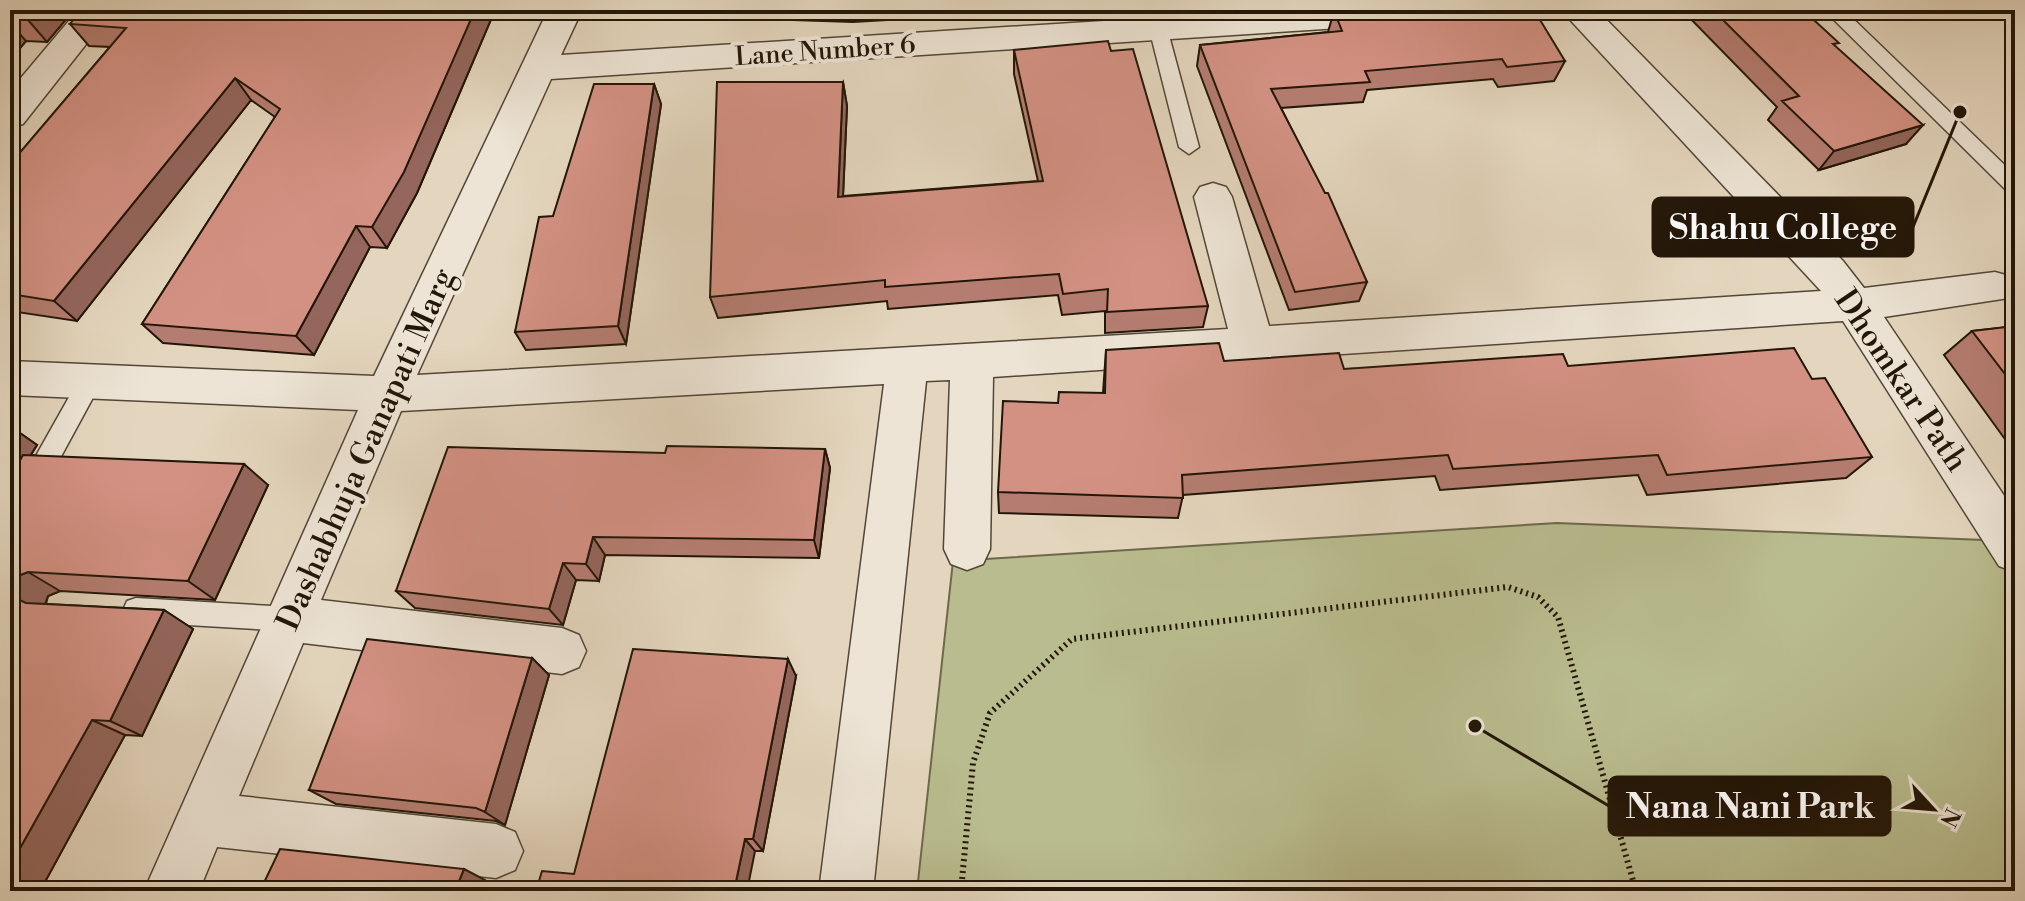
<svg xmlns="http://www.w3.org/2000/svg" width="2025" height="901" font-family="'Libre Bodoni',serif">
<rect width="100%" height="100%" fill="#e4d6be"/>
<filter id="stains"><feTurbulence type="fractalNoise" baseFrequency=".0025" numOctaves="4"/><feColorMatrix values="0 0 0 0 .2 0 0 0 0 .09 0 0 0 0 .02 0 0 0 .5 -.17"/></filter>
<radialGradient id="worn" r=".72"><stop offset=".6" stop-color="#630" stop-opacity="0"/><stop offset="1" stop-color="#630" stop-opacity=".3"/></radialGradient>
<path fill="#b9bc8e" stroke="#6e694b" stroke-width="2" d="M1557 523 2009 541 2015 551V891H917L953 561Z"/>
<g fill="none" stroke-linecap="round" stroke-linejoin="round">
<g stroke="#524636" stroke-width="3">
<path id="service" d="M1824 10H1844L2015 175V194L2008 192Z
M1158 22 1167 28 1199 147 1189 154 1179 147 1149 28Z
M90 372 98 374 102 381 19 534 10 537V502L82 374Z
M136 598 290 607 299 610 303 619 299 628 290 631 136 622 127 619 123 610 127 601Z"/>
</g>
<g stroke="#524636" stroke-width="3">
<path id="minor" d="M78 10H113L23 124 10 127V91Z
M548 10H582L561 55 1279 10H1465L1460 17 1448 21 551 79 417 375 1228 329 1194 197 1200 187 1213 183 1226 187 1232 197 1269 326 1821 291 1561 10H1597L1843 261 1864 288 1995 272 2009 276 2015 287 2009 298 1884 317 2015 512V572L1999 566 1843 321 993 377 990 549 983 564 967 570 951 564 944 549 950 380 926 381 873 891H819L884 384 401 411 321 600 562 628 579 635 586 651 579 667 562 674 303 643 239 796 496 824 515 832 523 851 515 870 496 878 217 847 199 891H144L358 410 10 395V361L374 376Z"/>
</g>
<path stroke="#221608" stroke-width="6" stroke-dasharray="2 4" stroke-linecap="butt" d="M961 891 973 763 990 713 1072 639 1508 587 1538 597 1558 617 1636 891"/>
<use href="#service" fill="#ede4d5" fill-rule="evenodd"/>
<use href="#minor" fill="#ede4d5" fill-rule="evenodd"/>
</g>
<path fill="#b57d71" stroke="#221608" stroke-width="2" d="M10 10H74L47 42 26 41 10 60Z
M495 10 417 193 387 248 370 247 314 355 163 343 142 324 275 117 251 100 77 321 10 311V153L18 155 110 47 89 46 70 24Z
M583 10H1060L853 22 584 13Z
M1682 10H1803L1836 47 1906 144 1819 170 1768 120 1777 107Z
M1334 11 1401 15 1565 61 1554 81 1498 87 1493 79 1367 90 1363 102 1281 108 1367 282 1359 301 1289 310 1197 66 1200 45 1328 32Z
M1014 50 1111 51 1208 306 1203 327 1105 333V311L1062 315 1058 295 888 309 887 301 718 318 710 297 843 82 847 106 843 196 1038 181 1014 74Z
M654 84 661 104 626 344 526 350 515 332 553 216Z
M2015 326V453L1944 355 1972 331Z
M1106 350 1224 361 1344 369 1568 366 1812 379 1872 457 1846 478 1647 495 1638 475 1440 490 1435 476 1183 495 1178 518 999 513 998 492 1058 403 1103 393Z
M10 426 37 445 31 455 268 485 215 600 60 591 48 596 46 604 164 610 193 629 142 736 125 735 40 891H10Z
M825 449 830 468 819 558 605 555 599 581 576 580 563 625 415 608 396 591 665 453Z
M532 658 549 675 505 825 496 821 336 804 309 790Z
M796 676 763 851H755L574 874Z"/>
<path fill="#94665c" stroke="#221608" stroke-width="2" d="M37 10H74L47 42 28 20Z
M475 10H495L417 193 387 248 372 227Z
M10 23 26 41 10 60Z
M235 78 251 100 77 321 54 301Z
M843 82 847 106 842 219 838 197Z
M654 84 661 104 626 344 618 326Z
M1923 125 1906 144 1819 170 1834 151Z
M356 226 370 247 314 355 296 336Z
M10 426 37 445 19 473 10 496Z
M825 449 830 468 819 558 814 540Z
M244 464 268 485 215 600 188 581Z
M593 537 605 555 599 581 586 564Z
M563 563 576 580 563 625 549 609Z
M28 572 60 591 48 596 44 607 48 616 15 598 11 589 15 577Z
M164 610 193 629 142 736 110 721Z
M532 658 549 675 505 825 485 812Z
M788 659 796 676 763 851 753 839Z
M92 720 125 735 40 891H10V866Z
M745 839 755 851 747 891H734Z
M464 869 485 880 481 891H455Z"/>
<path fill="#d39183" stroke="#221608" stroke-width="2" d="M10 10H37L28 20 10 19Z
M81 10H475L404 172 372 227 356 226 296 336 142 324 280 109 235 78 54 301 10 294V153L18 155 126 28 70 24Z
M1354 10H1399L1401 15 1455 10H1534L1565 61 1507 67 1502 59 1365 71 1370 82 1271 89 1325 193H1328L1367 282 1295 292 1200 45 1342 31 1334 11Z
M1713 10H1803L1839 43 1833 44 1923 125 1834 151 1782 101 1799 96Z
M1108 41 1111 51 1133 49 1208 306 1107 312 1108 289 1063 294 1059 274 885 287V280L710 297 717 82H843L838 197 1043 181 1014 50Z
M594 84H654L618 326 515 332 539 217 553 216Z
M2015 326V387L1972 331Z
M1219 343 1224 361 1339 353 1344 369 1563 354 1568 366 1794 348 1812 379 1825 378 1872 457 1667 475 1658 455 1453 469 1448 455 1182 475 1183 498 998 492 1003 401 1058 403 1059 392 1105 393 1106 350Z
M667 446 825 449 814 540 593 537 586 564 563 563 549 609 396 591 448 447 665 453Z
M23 455 244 464 188 581 28 572 15 577 11 589 15 598 26 603 164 610 110 721 92 720 10 866V478Z
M367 639 532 658 485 812 476 808 309 790Z
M633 649 788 659 753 839H745L734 891H536L542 871 574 874Z
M280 849 464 869 455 891H260Z"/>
<g text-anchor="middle" stroke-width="8" stroke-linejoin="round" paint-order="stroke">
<g font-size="26" fill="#221608" stroke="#ede4d5">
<text transform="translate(825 50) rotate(-4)" y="9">Lane Number 6</text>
</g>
<g font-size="32" fill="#221608" stroke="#ede4d5">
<text transform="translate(1902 380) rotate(56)" y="11">Dhomkar Path</text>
<text transform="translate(365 449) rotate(-66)" y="11">Dashabhuja Ganapati Marg</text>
</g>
</g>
<path fill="none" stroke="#221608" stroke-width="3" d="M1960 112L1913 227M1475 726L1609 806"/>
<g fill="#221608" stroke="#ede4d5" stroke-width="3">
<circle cx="1960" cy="112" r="8"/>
<circle cx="1475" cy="726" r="8"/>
</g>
<g fill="#221608" stroke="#221608" stroke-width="3">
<rect x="1653" y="198" width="260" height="58" rx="8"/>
<rect x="1609" y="777" width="281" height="58" rx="8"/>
</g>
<g font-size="34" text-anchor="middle" font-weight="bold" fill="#fff">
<text x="1783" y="239">Shahu College</text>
<text x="1750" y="818">Nana Nani Park</text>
</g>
<rect width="2025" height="901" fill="none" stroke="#e4d6be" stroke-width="40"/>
<rect x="12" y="12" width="2001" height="877" fill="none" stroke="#221608" stroke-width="4"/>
<rect x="20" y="20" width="1985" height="861" fill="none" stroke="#221608" stroke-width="2"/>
<g transform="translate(1933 809) rotate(116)" stroke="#ede4d5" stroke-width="6" paint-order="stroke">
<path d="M0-6L14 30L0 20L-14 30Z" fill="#221608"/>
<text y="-12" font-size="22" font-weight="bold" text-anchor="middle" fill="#221608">N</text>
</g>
<rect width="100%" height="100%" filter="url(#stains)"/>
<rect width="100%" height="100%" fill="url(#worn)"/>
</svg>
